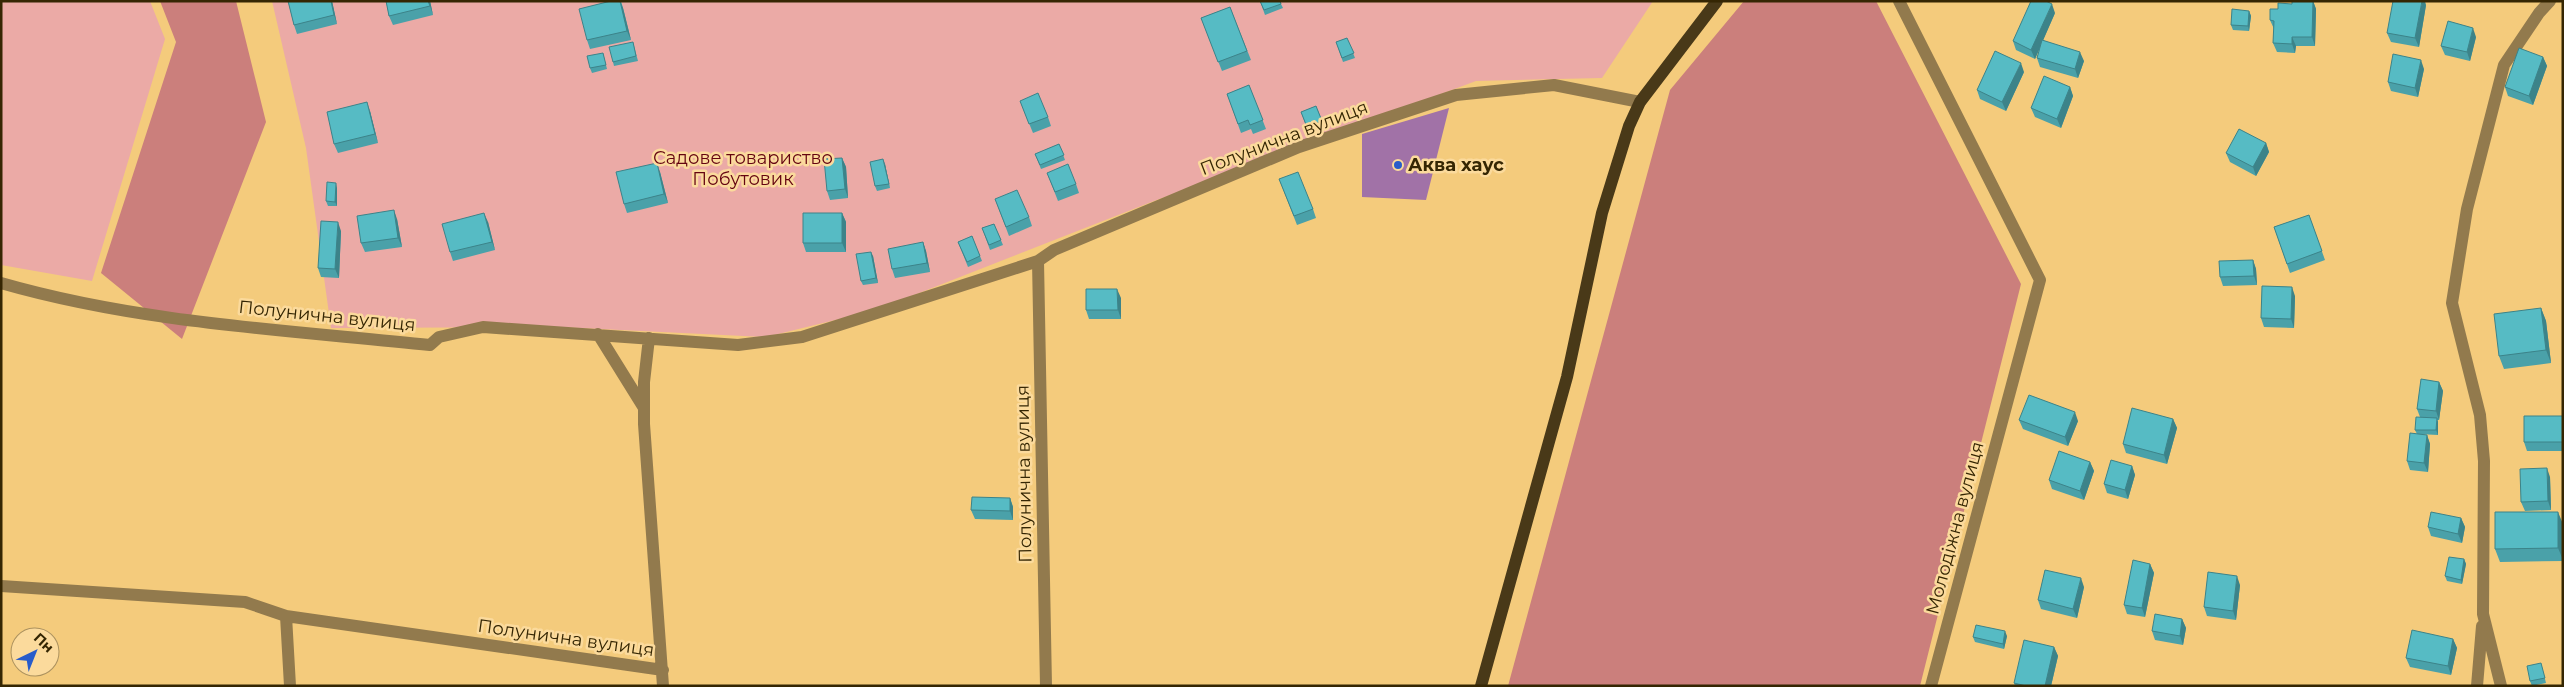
<svg xmlns="http://www.w3.org/2000/svg" width="2564" height="687" font-family="Montserrat,sans-serif">
<rect width="100%" height="100%" fill="#f4cb7c"/>
<path fill="#ebaaa6" d="M1 1H150L165 39 92 281 1 265Z
M272 1H1653L1602 78 1476 81 1154 201 876 310 766 337 559 327 331 328 306 148Z"/>
<path fill="#cb7f7c" d="M160 1H236L266 122 182 339 101 273 176 42Z
M1744 1H1876L2021 284 1920 686H1508L1670 90Z"/>
<path fill="#a172a7" d="M1449 108 1426 200 1362 197V134Z"/>
<g fill="none" stroke-linecap="round" stroke-linejoin="round">
<path stroke="#927a4d" stroke-width="12" d="M1899 1 2040 280 1931 686
M1038 261 1046 686
M1 283C140 323 287 330 430 345L439 337 483 327 738 345 802 337 1038 261 1054 250 1299 147 1456 95 1554 85 1640 102
M598 334 644 408
M649 338 644 382V424L663 686
M1 586 245 602 286 616 663 670
M286 616 290 686
M2477 686 2482 626
M2501 686 2483 614 2484 461 2480 415 2452 303 2467 209 2504 65 2539 13 2550 1"/>
<path stroke="#493918" stroke-width="12" d="M1481 686 1567 377 1602 213 1629 126 1640 102 1717 1"/>
</g>
<path fill="#4aa1a9" d="M288 1H332L337 24 297 34 294 25Z
M386 1H430L433 15 393 25 389 16Z
M621 1 623 8 631 40 590 49 587 40Z
M1260 1 1281 4 1283 8 1265 15Z
M2313 1 2316 9 2315 46H2296L2295 53 2277 52 2273 43 2274 29 2270 20 2292 4Z
M2426 5 2419 47 2391 42 2387 33Z
M1230 7 1251 60 1222 71 1201 18Z
M2249 11 2251 16 2249 31 2233 30 2231 25Z
M2055 13 2043 40 2084 61 2078 78 2040 67 2037 58 2041 45 2035 59 2016 50 2013 41Z
M2476 37 2470 61 2445 55 2441 46Z
M1347 38 1355 58 1343 62 1336 42Z
M633 42 638 61 614 66 613 62Z
M603 53 607 69 592 73 590 68Z
M2543 57 2547 66 2533 105 2508 96 2505 87Z
M2424 69 2418 97 2391 91 2388 82Z
M2024 72 2006 111 1980 99 1977 90Z
M1249 85 1266 129 1253 134 1251 129 1241 133 1227 94Z
M2070 87 2073 96 2061 128 2035 117 2031 108Z
M1020 101 1048 117 1051 126 1033 133Z
M1316 106 1324 125 1308 131 1301 112Z
M370 111 378 143 338 153 334 144Z
M2266 143 2269 152 2256 176 2230 162 2226 153Z
M1059 144 1065 160 1041 169 1035 154Z
M842 158 846 167 848 198 830 200 827 191Z
M885 164 890 188 877 191 875 186Z
M660 172 668 203 627 213 624 204Z
M1047 173 1076 184 1079 193 1058 201Z
M1279 179 1313 209 1316 218 1297 225Z
M337 188V206H328L326 201Z
M995 199 1029 217 1032 226 1009 236Z
M842 213 846 222V252H806L803 243Z
M2309 215 2325 260 2290 273 2274 227Z
M397 219 402 247 365 252 361 243Z
M488 222 495 250 453 261 450 252Z
M994 224 1003 245 990 250 982 228Z
M341 231 339 278 321 277 318 268Z
M972 236 982 261 968 267 958 242Z
M923 242 926 251 930 272 895 278 892 269Z
M873 256 878 283 863 285 861 281Z
M2253 260 2256 269 2257 285 2223 286 2220 277Z
M2295 296 2294 328 2264 327 2261 318Z
M1121 298V319H1089L1086 310Z
M2541 308 2546 321 2551 363 2504 369 2499 356Z
M2439 382 2443 391 2439 420H2437L2438 422V435L2418 434 2427 435 2430 444 2428 472 2410 470 2407 461 2417 434 2415 430 2420 417 2417 409Z
M2563 416V451H2527L2524 442Z
M2173 419 2177 428 2167 464 2126 453 2123 444Z
M2019 420 2078 421 2068 446 2023 429Z
M2090 462 2094 471 2084 500 2052 489 2049 480Z
M2132 466 2135 475 2128 499 2107 493 2104 484Z
M2550 477 2551 510 2525 511 2521 502Z
M1010 498 1013 507V520L975 519 971 510Z
M2461 518 2465 527 2462 543 2431 536 2428 527Z
M2563 524V561L2500 562 2495 549Z
M2464 559 2466 564 2462 584 2447 581 2445 576Z
M2150 564 2154 573 2145 617 2127 614 2124 605Z
M2240 585 2236 620 2207 616 2204 607Z
M2084 587 2077 618 2041 609 2038 600Z
M2182 619 2186 628 2183 645 2155 640 2152 631Z
M2007 636 2004 649 1975 642 1973 637Z
M2453 639 2457 648 2451 675 2410 667 2406 658Z
M2054 647 2058 656 2051 686H2015L2014 683Z
M2541 663 2546 683 2532 686 2530 681Z"/>
<path fill="#3c8389" d="M331 1H332L337 24 334 15Z
M428 1H430L433 15 430 6Z
M620 1 623 8 631 40 627 31Z
M2313 1 2316 9 2315 46 2312 37Z
M2422 1H2425L2426 5 2419 47 2415 38Z
M2052 4 2055 13 2035 59 2031 50Z
M2249 11 2251 16 2249 31 2248 26Z
M2473 28 2476 37 2470 61 2467 52Z
M2292 37 2296 46 2295 53 2292 44Z
M2080 52 2084 61 2078 78 2075 69Z
M2543 57 2547 66 2533 105 2529 96Z
M2421 60 2424 69 2418 97 2415 88Z
M2021 63 2024 72 2006 111 2002 102Z
M2070 87 2073 96 2061 128 2057 119Z
M367 102 370 111 378 143 375 134Z
M2266 143 2269 152 2256 176 2253 167Z
M842 158 846 167 848 198 845 189Z
M883 159 885 164 890 188 889 184Z
M657 163 660 172 668 203 664 194Z
M336 183 337 188V206L335 202Z
M394 210 397 219 402 247 398 238Z
M484 213 488 222 495 250 492 242Z
M842 213 846 222V252L842 243Z
M338 222 341 231 339 278 335 269Z
M923 242 926 251 930 272 927 263Z
M871 252 873 256 878 283 876 278Z
M2253 260 2256 269 2257 285 2254 276Z
M2292 287 2295 296 2294 328 2291 319Z
M1117 289 1121 298V319L1118 310Z
M2541 308 2546 321 2551 363 2546 350Z
M2439 382 2443 391 2439 420 2436 411Z
M2075 412 2078 421 2068 446 2065 437Z
M2437 418 2438 422V435L2436 430Z
M2173 419 2177 428 2167 464 2164 455Z
M2427 435 2430 444 2428 472 2424 463Z
M2090 462 2094 471 2084 500 2080 491Z
M2132 466 2135 475 2128 499 2125 490Z
M2547 468 2550 477 2551 510 2548 501Z
M1010 498 1013 507V520L1010 511Z
M2558 512 2563 524V560L2558 548Z
M2461 518 2465 527 2462 543 2458 534Z
M2464 559 2466 564 2462 584 2461 580Z
M2150 564 2154 573 2145 617 2142 608Z
M2237 576 2240 585 2236 620 2233 611Z
M2081 578 2084 587 2077 618 2073 609Z
M2182 619 2186 628 2183 645 2180 636Z
M2005 631 2007 636 2004 649 2003 644Z
M2453 639 2457 648 2451 675 2448 666Z
M2054 647 2058 656 2051 686H2045Z"/>
<path fill="#56bbc4" stroke="#3c8389" d="M288 1H331L334 15 294 25Z
M386 1H428L430 6 389 16Z
M611 1H620L627 31 587 40 579 9Z
M1260 1H1280L1281 4 1264 10Z
M2031 1H2046L2052 4 2031 50 2013 41Z
M2292 1H2313L2312 37H2292V44L2273 43 2274 21 2270 20V9H2278V3L2292 4Z
M2393 1H2422L2415 38 2387 33Z
M1230 7 1247 51 1218 62 1201 18Z
M2232 9 2249 11 2248 26 2231 25Z
M2448 21 2473 28 2467 52 2441 46Z
M1347 38 1354 53 1342 58 1336 42Z
M2042 40 2080 52 2075 69 2037 58Z
M633 42 636 56 613 62 609 47Z
M2519 48 2543 57 2529 96 2505 87Z
M1995 51 2021 63 2002 102 1977 90Z
M603 53 606 65 590 68 587 56Z
M2393 54 2421 60 2415 88 2388 82Z
M2044 76 2070 87 2057 119 2031 108Z
M1249 85 1263 120 1250 125 1248 120 1238 124 1227 94Z
M1038 93 1048 117 1029 124 1020 101Z
M367 102 375 134 334 144 327 112Z
M1316 106 1322 121 1307 127 1301 112Z
M2239 129 2266 143 2253 167 2226 153Z
M1059 144 1064 155 1040 165 1035 154Z
M842 158 845 189 827 191 824 159Z
M883 159 889 184 875 186 870 162Z
M657 163 664 194 624 204 616 172Z
M1068 164 1076 184 1055 192 1047 173Z
M1298 172 1313 209 1294 216 1279 179Z
M327 182 336 183 335 202 326 201Z
M1017 190 1029 217 1006 227 995 199Z
M394 210 398 238 361 243 357 216Z
M484 213 492 242 450 252 442 224Z
M803 213H842V243H803Z
M2309 215 2322 251 2287 264 2274 227Z
M321 221 338 222 335 269 318 268Z
M994 224 1001 240 989 245 982 228Z
M972 236 980 256 967 262 958 242Z
M923 242 927 263 892 269 888 249Z
M871 252 876 278 861 281 856 254Z
M2253 260 2254 276 2220 277 2219 261Z
M2262 286 2292 287 2291 319 2261 318Z
M1086 289H1117L1118 310H1086Z
M2541 308 2546 350 2499 356 2494 314Z
M2421 379 2439 382 2436 411 2417 409Z
M2029 395 2075 412 2065 437 2019 420Z
M2132 408 2173 419 2164 455 2123 444Z
M2524 416H2563V442H2524Z
M2416 417 2437 418 2436 430H2415Z
M2410 433 2427 435 2424 463 2407 461Z
M2059 451 2090 462 2080 491 2049 480Z
M2111 460 2132 466 2125 490 2104 484Z
M2547 468 2548 501 2521 502 2520 469Z
M972 497 1010 498V511L971 510Z
M2431 512 2461 518 2458 534 2428 527Z
M2495 512H2558V548L2495 549Z
M2449 557 2464 559 2461 580 2445 576Z
M2133 560 2150 564 2142 608 2124 605Z
M2045 570 2081 578 2073 609 2038 600Z
M2208 572 2237 576 2233 611 2204 607Z
M2155 614 2182 619 2180 636 2152 631Z
M1976 625 2005 631 2003 644 1973 637Z
M2412 630 2453 639 2448 666 2406 658Z
M2024 640 2054 647 2045 686H2026L2014 683Z
M2541 663 2545 678 2530 681 2527 666Z"/>
<circle fill="#295cca" stroke="#fbda9c" stroke-width="2" cx="1398" cy="165" r="5"/>
<g text-anchor="middle" stroke-width="5" stroke-linejoin="round" paint-order="stroke">
<g font-size="18" fill="#352603" stroke="#fbda9c">
<text transform="translate(1284 138) rotate(-21)" y="6">Полунична вулиця</text>
<text transform="translate(327 316) rotate(6)" y="6">Полунична вулиця</text>
<text transform="translate(1024 474) rotate(-91)" y="6">Полунична вулиця</text>
<text transform="translate(1955 528) rotate(-75)" y="6">Молодіжна вулиця</text>
<text transform="translate(566 638) rotate(8)" y="6">Полунична вулиця</text>
</g>
<g font-size="18" fill="#640411" stroke="#fbda9c">
<text x="743" y="164">Садове товариство<tspan x="743" dy="21">Побутовик</tspan></text>
</g>
<g font-size="18" font-weight="bold" fill="#352603" stroke="#fbda9c" text-anchor="start">
<text x="1408" y="171">Аква хаус</text>
</g>
</g>
<rect width="2564" height="687" fill="none" stroke="#352603" stroke-width="5"/>
<g transform="translate(35 652) rotate(43)"><circle r="24" fill="#fbda9c" stroke="#ac925f"/>
<path d="M0-4L9 19L0 12L-9 19Z" fill="#295cca"/>
<text y="-8" font-size="14" font-weight="bold" text-anchor="middle" fill="#352603">Пн</text>
</g>
</svg>
